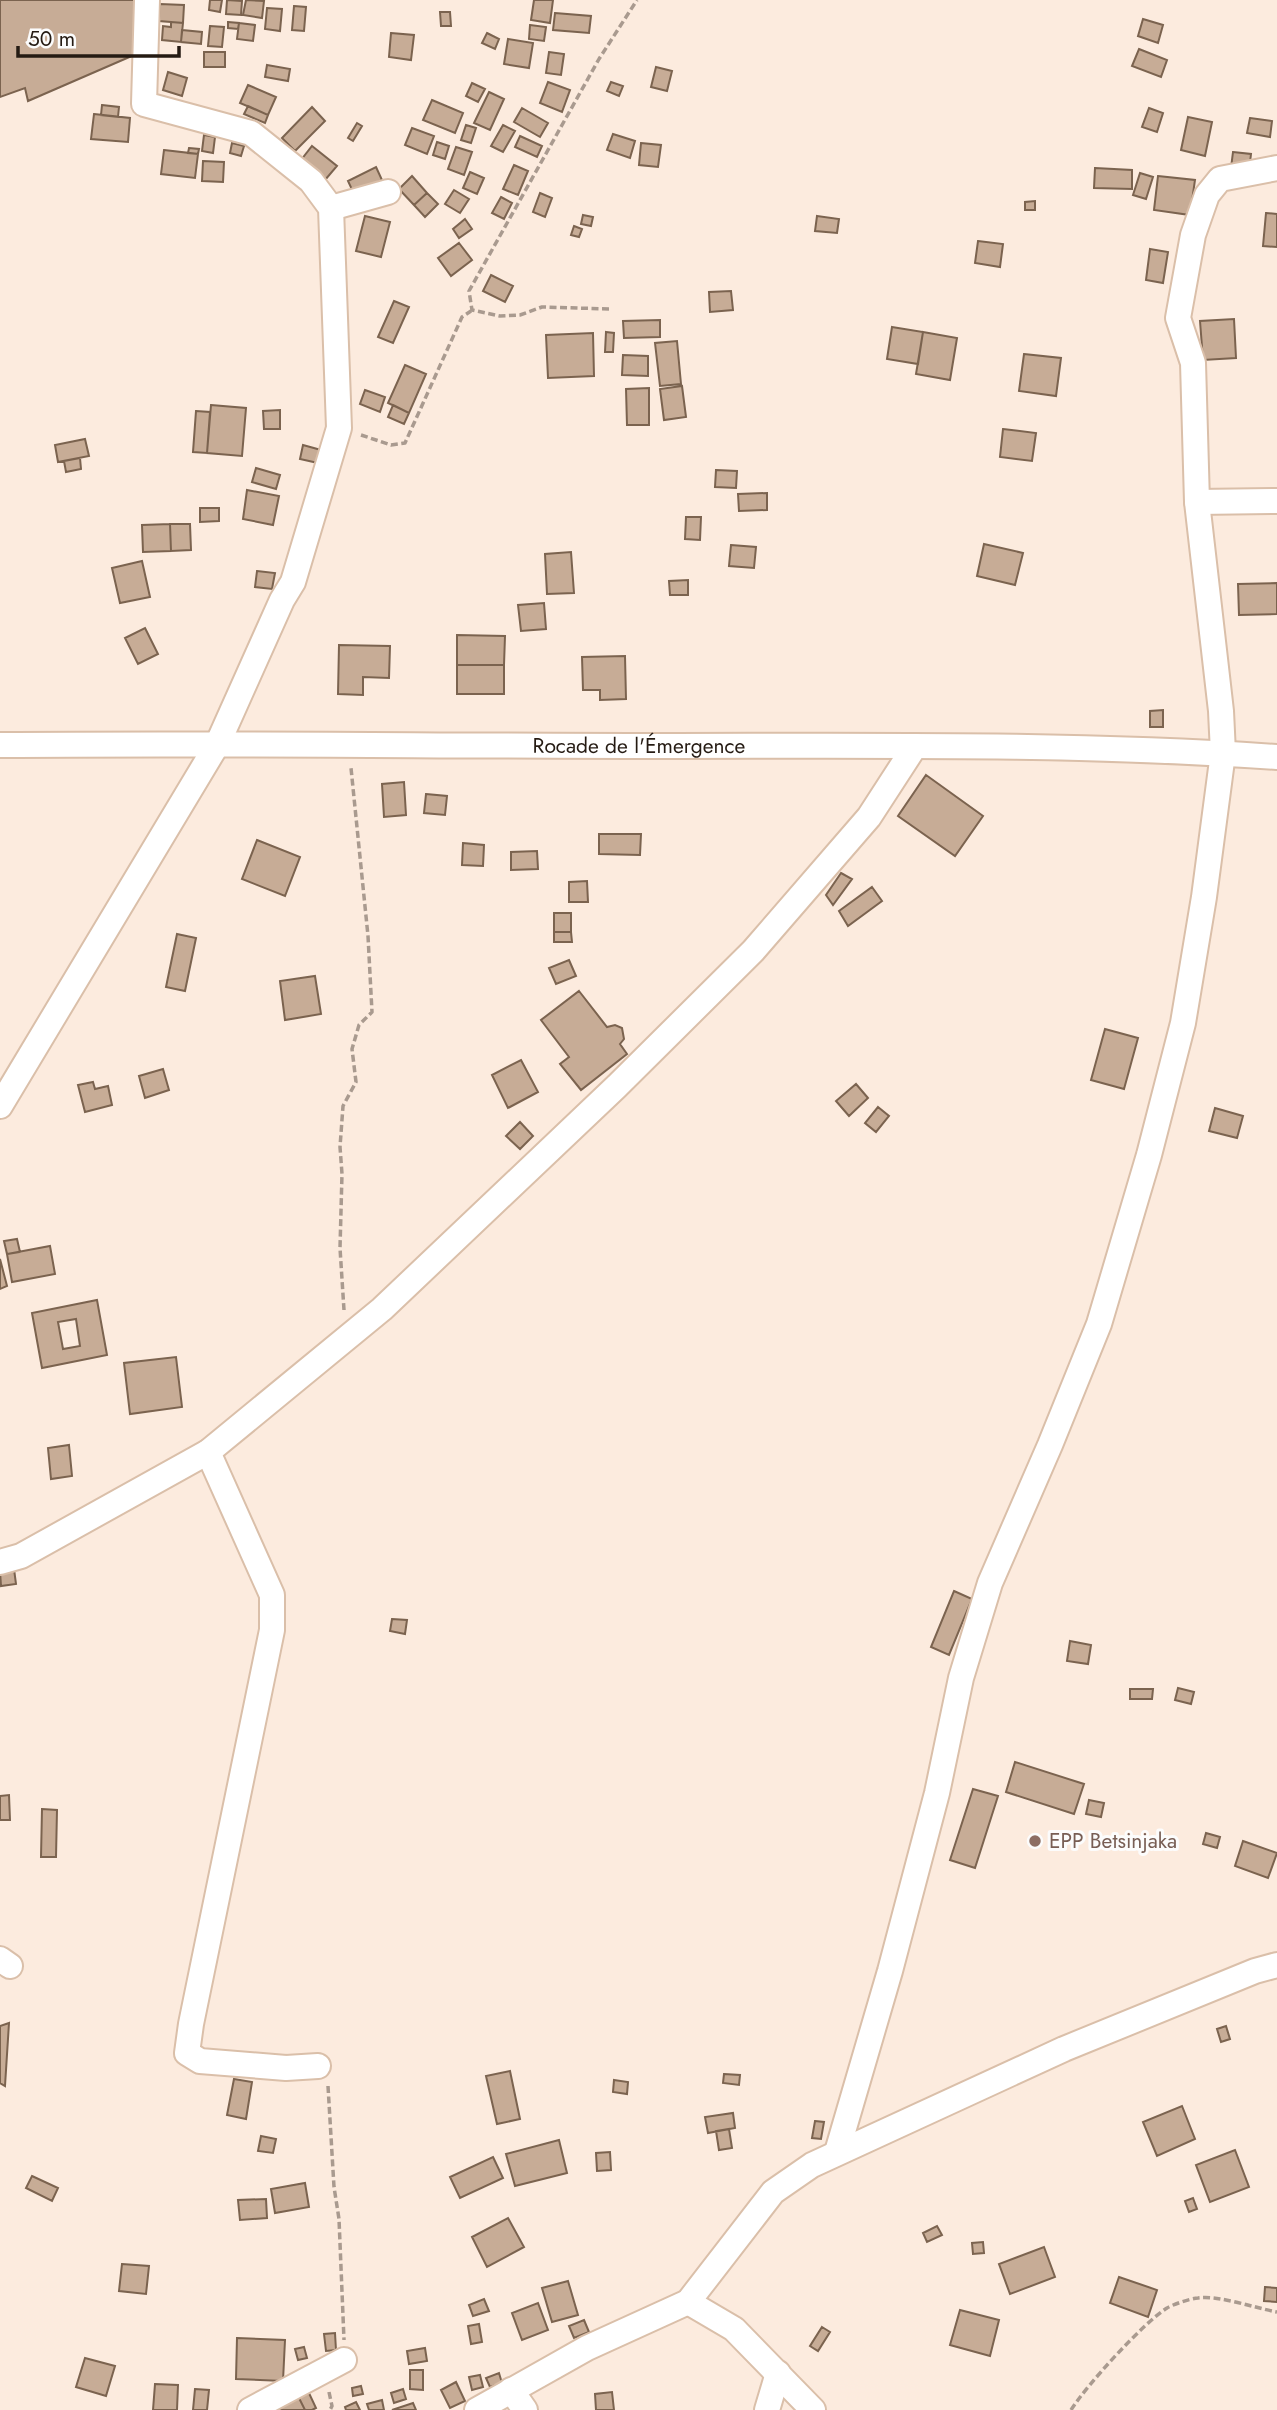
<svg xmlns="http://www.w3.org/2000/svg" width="1277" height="2410" font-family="Jost,sans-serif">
<rect width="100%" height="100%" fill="#fcebde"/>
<path fill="#c7ac96" stroke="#7b634f" stroke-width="2" fill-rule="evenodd" d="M0 0H137L134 55 28 101 25 88 0 97Z
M210 0H222L220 12 209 10Z
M227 0 242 1 241 15 226 14Z
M246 0 264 1 262 18 243 15Z
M534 0H553L550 23 531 20Z
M160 4 184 5 183 23 159 21Z
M294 6 306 7 304 31 292 30Z
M267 8 282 9 280 31 265 29Z
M440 12H450L451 26H441Z
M555 13 591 16 589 33 553 30Z
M1143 19 1163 25 1158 43 1138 36Z
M171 22 183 23 181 42 162 40 163 26 171 27Z
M228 22 239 23 238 29 228 28Z
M239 23 255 25 253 41 237 39Z
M530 25 546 27 544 41 529 39Z
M210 26 224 27 222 47 208 46Z
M182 30 202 32 201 44 181 42Z
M391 33 414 35 411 60 389 57Z
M487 33 499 39 495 49 482 43Z
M508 39 533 43 529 68 504 64Z
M1139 49 1167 60 1161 77 1132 66Z
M204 52H225V67H204Z
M549 52 564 54 561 75 546 73Z
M267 65 290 69 288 81 265 77Z
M656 67 672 71 667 91 651 87Z
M168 72 187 78 182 96 163 90Z
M548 82 570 90 562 112 540 103Z
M611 82 623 86 619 96 607 91Z
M472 83 485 89 478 102 466 96Z
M248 85 276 97 268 115 240 103Z
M489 92 504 99 490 130 474 123Z
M432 100 463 113 455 133 423 120Z
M102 105 119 107 118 117 101 115Z
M248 106 268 115 265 123 244 114Z
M312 107 325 121 295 151 282 138Z
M522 108 548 123 540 137 514 122Z
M1149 108 1163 113 1157 132 1142 127Z
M94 114 130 118 128 142 91 139Z
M1188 117 1212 122 1205 156 1181 150Z
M1250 118 1272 121 1270 137 1247 133Z
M357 123 362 126 353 141 348 138Z
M466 125 476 128 471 143 461 140Z
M503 125 515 131 503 152 491 146Z
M412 128 434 136 427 154 405 145Z
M613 134 635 141 630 158 607 150Z
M204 135 215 137 213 153 202 151Z
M520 136 542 146 537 157 515 147Z
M437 142 449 146 445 159 433 155Z
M232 143 244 146 241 156 230 153Z
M641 143 661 145 658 167 639 165Z
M312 146 337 166 325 180 301 160Z
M456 147 472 152 464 175 448 169Z
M189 148 199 149 198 154 188 153Z
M164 150 198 154 195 178 161 174Z
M1233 152 1251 154 1249 171 1231 168Z
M203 161 224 162 223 182 202 181Z
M514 165 528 171 518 195 503 189Z
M376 167 382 180 354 194 348 181Z
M1095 168 1132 170V189L1094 188Z
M470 172 484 178 477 194 463 188Z
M1140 173 1153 177 1146 199 1133 195Z
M412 176 427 193 414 205 399 189Z
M1158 176 1195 180 1190 215 1154 210Z
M454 190 469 199 460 213 445 204Z
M427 193 438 204 425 217 414 205Z
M540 193 552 198 545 217 533 212Z
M501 197 512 203 504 219 492 213Z
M1035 201V210H1025V202Z
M1266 213 1277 214V247L1263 246Z
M583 215 593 217 591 226 581 224Z
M365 216 390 222 381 257 356 251Z
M817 216 839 219 837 233 815 231Z
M465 219 472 229 459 238 453 229Z
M574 226 582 229 579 237 571 235Z
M978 241 1003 244 1000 267 975 263Z
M459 243 472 260 451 276 438 258Z
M1150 249 1168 252 1163 283 1146 280Z
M491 275 513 286 505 302 483 291Z
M731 291 733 310 710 312 709 292Z
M394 301 409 307 393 343 378 337Z
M1234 319 1236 358 1203 360 1200 321Z
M660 320V337L624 338 623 321Z
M892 327 923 332 918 364 887 359Z
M606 332 614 333 613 352H605Z
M923 332 957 338 950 380 916 374Z
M593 333 594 376 548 378 546 335Z
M677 341 681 384 660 386 655 343Z
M1024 354 1061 358 1056 396 1019 391Z
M623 355 648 356V376L622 375Z
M405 365 426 374 409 413 388 403Z
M682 386 686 417 664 420 660 389Z
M649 388V425H627L626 389Z
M365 390 385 397 380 412 360 404Z
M211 405 246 408 242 456 207 453Z
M393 405 409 413 404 424 388 417Z
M280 410V429H264L263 411Z
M196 411 210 412 207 453 193 452Z
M1003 429 1036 433 1032 461 1000 457Z
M85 439 89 456 58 462 55 445Z
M303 445 321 450 318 463 300 459Z
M80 458 81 469 66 472 64 461Z
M256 468 280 475 276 489 252 482Z
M716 470 737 471 736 488 715 487Z
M247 490 279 496 273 525 243 519Z
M767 493V510L739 511 738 494Z
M200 508H219V521L200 522Z
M686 517H701L700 540 685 539Z
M170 524H190L191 550 171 551Z
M170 524 171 551 143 552 142 525Z
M984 544 1023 553 1015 585 977 576Z
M731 545 756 547 754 568 729 566Z
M571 552 574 593 547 594 545 554Z
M142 561 150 597 120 603 112 568Z
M257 571 275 573 272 589 255 587Z
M688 580V595H670L669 581Z
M1277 583V614L1239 615 1238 584Z
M544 603 546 629 521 631 518 605Z
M145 628 158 654 138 664 125 638Z
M457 635 505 636 504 665H457Z
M339 645 390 646 389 678 363 677V695L338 694Z
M625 656 626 699 600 700V690H583L582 657Z
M457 665H504V694H457Z
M1163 710V727H1150V711Z
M926 775 983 816 955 856 898 816Z
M404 782 406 815 384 817 382 784Z
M426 794 447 796 445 815 424 813Z
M599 834H641L640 855 599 854Z
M257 840 300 857 285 896 242 879Z
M463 843 484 845 483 866 462 865Z
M537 851 538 869 511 870V852Z
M841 873 852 879 833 905 826 895Z
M587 881 588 902H569V882Z
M872 887 882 901 848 926 839 911Z
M554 913H571V932H554Z
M554 932H571L572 942H554Z
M177 934 196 938 185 991 166 987Z
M569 960 576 976 556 984 549 968Z
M315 976 321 1014 285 1020 280 981Z
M579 991 607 1027 615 1025 622 1028 624 1039 620 1044 627 1054 581 1090 560 1064 569 1057 541 1020Z
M1105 1029 1138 1038 1124 1089 1091 1080Z
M521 1060 538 1092 508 1108 492 1075Z
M163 1069 169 1090 145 1098 139 1076Z
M93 1082 95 1089 108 1086 112 1105 85 1112 78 1085Z
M856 1084 868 1098 849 1116 836 1101Z
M878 1107 889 1116 876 1132 865 1123Z
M1215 1108 1243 1116 1237 1138 1209 1131Z
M520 1122 533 1136 520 1149 506 1136Z
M17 1239 20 1252 7 1254 4 1241Z
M50 1246 55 1274 12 1282 7 1254Z
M0 1259 7 1286 0 1289Z
M97 1300 107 1355 42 1368 32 1313ZM76 1319 80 1346 63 1349 58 1322Z
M176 1357 182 1407 130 1414 124 1363Z
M69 1445 72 1476 51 1479 48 1448Z
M14 1569 16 1584 1 1586 0 1571Z
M954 1591 972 1599 949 1655 931 1647Z
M392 1619 407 1620 405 1634 390 1631Z
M1070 1641 1091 1645 1088 1664 1067 1661Z
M1178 1688 1194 1692 1191 1704 1175 1700Z
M1130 1689H1153L1152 1699H1130Z
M1015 1762 1084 1784 1074 1814 1006 1792Z
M973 1789 998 1796 975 1868 950 1860Z
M9 1795 10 1820H0V1796Z
M1089 1800 1104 1803 1101 1817 1086 1814Z
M42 1809 57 1810 56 1857H41Z
M1206 1833 1220 1837 1217 1848 1203 1844Z
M1243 1841 1277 1853 1268 1878 1235 1866Z
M9 2023 5 2086 0 2083V2026Z
M1226 2026 1230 2039 1221 2042 1217 2029Z
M510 2071 520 2119 497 2124 486 2076Z
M724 2074 740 2075 739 2085 723 2083Z
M234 2079 252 2082 246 2119 227 2115Z
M614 2080 628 2082 627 2094 613 2092Z
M1182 2106 1195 2139 1157 2156 1143 2122Z
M733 2113 735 2128 708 2133 705 2117Z
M815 2121 824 2122 821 2139 812 2138Z
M729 2129 732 2148 719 2150 716 2131Z
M261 2136 276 2139 273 2153 258 2151Z
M559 2140 567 2173 515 2186 506 2154Z
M1235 2150 1249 2187 1210 2202 1196 2165Z
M610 2152 611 2170 597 2171 596 2153Z
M493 2157 503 2178 460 2198 450 2177Z
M32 2176 58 2188 52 2201 26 2188Z
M305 2183 309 2207 275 2213 271 2189Z
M1193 2198 1197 2209 1189 2212 1185 2201Z
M266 2199 267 2218 240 2220 238 2200Z
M508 2218 524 2247 487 2267 472 2237Z
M937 2226 942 2235 927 2242 923 2233Z
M983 2242 984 2253 973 2254 972 2243Z
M1044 2247 1055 2277 1010 2294 999 2264Z
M122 2264 149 2266 146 2294 119 2291Z
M1119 2277 1157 2290 1148 2317 1110 2303Z
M568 2281 578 2315 552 2322 542 2288Z
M1265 2287 1277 2288V2302L1264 2301Z
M484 2299 489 2311 473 2316 469 2305Z
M538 2303 548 2330 522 2340 512 2313Z
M960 2310 999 2320 990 2356 950 2345Z
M584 2320 589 2332 574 2338 569 2326Z
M479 2324 482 2342 471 2344 468 2326Z
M822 2327 830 2332 818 2351 810 2346Z
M335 2333 336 2350 326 2351 324 2334Z
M237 2338 285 2340 283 2381 236 2379Z
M304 2347 307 2358 298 2360 295 2349Z
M425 2348 427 2361 409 2364 407 2351Z
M85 2358 115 2366 106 2396 76 2387Z
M410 2370H423V2390L410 2389Z
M499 2373 502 2383 490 2387 486 2378Z
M480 2375 483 2387 472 2390 469 2377Z
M456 2382 465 2401 450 2408 441 2390Z
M155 2384 178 2385 177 2410H153Z
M361 2386 363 2394 353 2396 352 2388Z
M195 2389 209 2390 207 2410H193Z
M403 2389 406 2399 394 2403 391 2393Z
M308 2391 316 2408 312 2410H305L298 2396Z
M612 2392 614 2410H596L595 2394Z
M298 2396 305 2410H274Z
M382 2400 384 2410H369L367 2404Z
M356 2402 360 2410H346L345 2407Z
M413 2403 416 2410H392Z"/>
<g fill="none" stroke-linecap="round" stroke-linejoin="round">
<g stroke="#dabfa9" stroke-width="28">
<g id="minor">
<path d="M331 208 388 192"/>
<path d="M1197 502 1277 501"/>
<path id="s1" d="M0 745C220 743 441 746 661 746 866 746 1072 743 1277 757"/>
<path d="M0 1106 218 743 282 600 293 582 339 428 331 208 311 181 251 133 144 104 147 0"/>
<path d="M208 1452 272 1595V1630L191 2024 187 2053 200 2061 286 2068 318 2066"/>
<path d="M0 1562 21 1556 208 1452 382 1309 617 1086 753 951 869 817 915 746"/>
<path d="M0 1959 10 1966"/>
<path d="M837 2152 890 1971 937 1793 961 1678 990 1583 1050 1445 1099 1324 1149 1155 1183 1023 1204 897 1223 753 1221 711 1197 502 1193 363 1178 318 1193 235 1207 195 1220 179 1277 168"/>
<path d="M688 2302 734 2329 813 2410"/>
<path d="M511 2390 525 2410"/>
<path d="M250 2410 344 2360"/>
<path d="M477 2410 587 2348 688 2302 773 2192 812 2165 1064 2049 1255 1971 1277 1965"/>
<path d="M767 2410 778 2373"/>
</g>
</g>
<path stroke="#a99a8f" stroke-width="3.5" stroke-dasharray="7 3.5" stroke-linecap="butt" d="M609 309 542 307 520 315 500 316 472 310 469 291 599 59 637 0
M361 435 391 445 405 443 462 317 471 311
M344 1310 340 1248 342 1174 340 1147 343 1106 356 1082 352 1049 359 1025 372 1012 368 936 351 768
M328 2086 334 2187 339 2219 344 2340
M329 2392 332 2406 330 2410
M1071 2410C1086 2386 1143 2323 1167 2308 1174 2304 1189 2299 1198 2298 1219 2295 1255 2308 1277 2312"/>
<use href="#minor" stroke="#fff" stroke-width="24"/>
</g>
<circle fill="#8d6e63" stroke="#fcfcfc" stroke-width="2.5" cx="1035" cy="1841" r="7"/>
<g text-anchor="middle" stroke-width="6" stroke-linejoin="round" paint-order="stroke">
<g font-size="21" fill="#251b13" stroke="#fcfcfc">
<text dy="7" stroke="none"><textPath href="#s1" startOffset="639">Rocade de l'Émergence</textPath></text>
</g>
<g font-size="21" fill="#785e54" stroke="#fcfcfc" text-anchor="start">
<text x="1049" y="1848">EPP Betsinjaka</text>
</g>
</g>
<path d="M18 46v10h161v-10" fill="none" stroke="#251b13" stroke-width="3.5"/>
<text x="28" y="46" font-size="21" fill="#251b13" stroke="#fcfcfc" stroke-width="5" paint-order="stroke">50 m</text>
</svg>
